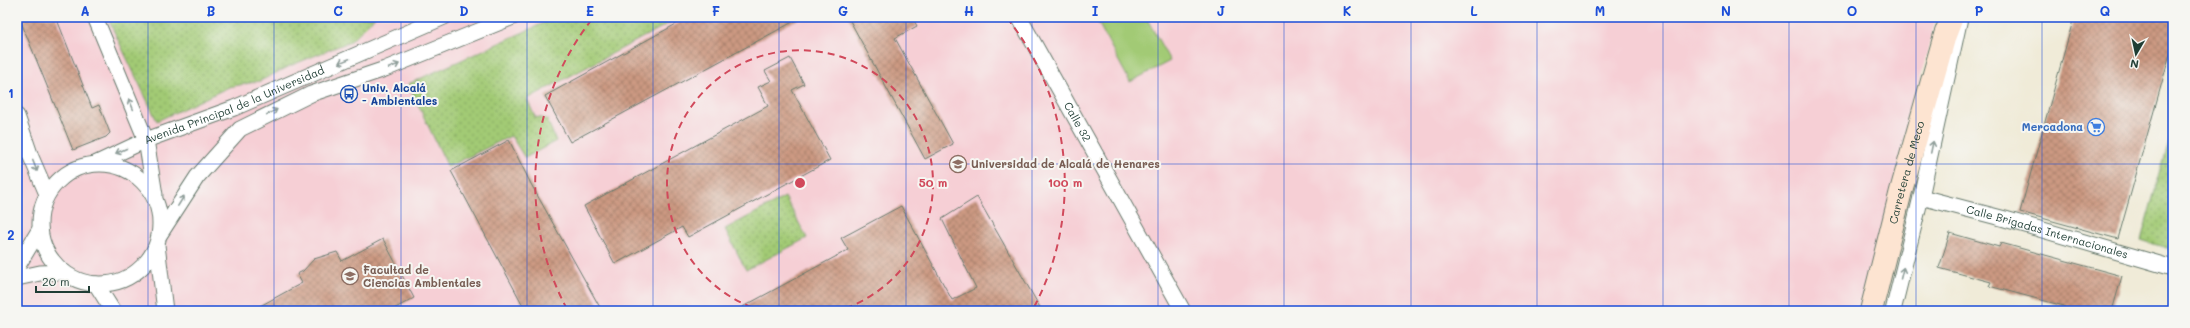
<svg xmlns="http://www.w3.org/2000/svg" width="2190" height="328" font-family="Mali,sans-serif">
<defs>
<pattern id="park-dots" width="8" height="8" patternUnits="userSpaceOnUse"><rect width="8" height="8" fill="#a2ca75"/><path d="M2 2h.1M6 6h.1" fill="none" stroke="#83a561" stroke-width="1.8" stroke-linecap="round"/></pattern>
<pattern id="building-cross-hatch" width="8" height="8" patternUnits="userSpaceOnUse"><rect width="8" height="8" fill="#cc9982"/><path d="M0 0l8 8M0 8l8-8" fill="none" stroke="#a57e6b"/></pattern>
</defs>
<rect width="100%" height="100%" fill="#f6f6f2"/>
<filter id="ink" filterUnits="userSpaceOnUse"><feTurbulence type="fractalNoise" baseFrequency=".025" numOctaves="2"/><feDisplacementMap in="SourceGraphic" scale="8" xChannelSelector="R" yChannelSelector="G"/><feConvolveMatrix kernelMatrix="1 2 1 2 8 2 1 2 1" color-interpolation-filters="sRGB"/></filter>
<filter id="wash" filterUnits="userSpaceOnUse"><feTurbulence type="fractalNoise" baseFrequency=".012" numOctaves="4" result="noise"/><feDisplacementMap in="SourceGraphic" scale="16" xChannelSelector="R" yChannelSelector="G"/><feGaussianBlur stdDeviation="0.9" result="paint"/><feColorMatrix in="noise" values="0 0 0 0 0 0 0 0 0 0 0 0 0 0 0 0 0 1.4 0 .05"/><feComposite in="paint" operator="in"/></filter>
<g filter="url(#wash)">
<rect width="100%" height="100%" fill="#f0ebd8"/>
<path fill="#f6cfd5" d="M17 17H1936L1862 311H17Z"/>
<path fill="#a2ca75" stroke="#608454" d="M1095 17H1146L1170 61 1130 82Z"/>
<path fill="url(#park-dots)" stroke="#608454" d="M107 17H375L351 41 292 65 260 81 229 87 157 121Z
M557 17H681L527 99 535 117 547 119 556 141 525 158 511 136 448 167 408 84Z
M2173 127V250L2141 240Z
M785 197 807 238 746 270 725 229Z"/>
<g id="blocks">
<path fill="url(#building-cross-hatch)" d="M19 17H56L92 108 99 105 110 133 106 137 73 150Z
M689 17H802L570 142 545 96Z
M848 17H912L917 26 895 38 953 144 925 159Z
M2074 17H2160L2173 21V43L2118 239 2020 212Z
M790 58 804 84 792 90 830 160 688 237 682 227 615 264 584 206 768 106 758 87 771 81 765 71Z
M509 140 531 184 602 311H526L451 171Z
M977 197 1042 311H735L848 250 841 238 901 206 952 300 976 288 942 219Z
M1950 233 1999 247 2001 243 2122 276 2112 311H2063L2064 306 1989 286 1991 282 1939 268Z
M383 239 414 298 390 311H251L302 283 297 274 303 271 314 259 337 252 342 261Z"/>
</g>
</g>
<g filter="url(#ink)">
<use href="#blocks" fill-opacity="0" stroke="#687a6d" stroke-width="1"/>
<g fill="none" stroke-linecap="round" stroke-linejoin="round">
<g stroke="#687a6d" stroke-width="17">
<g id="street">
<path d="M95 17 146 140 155 195"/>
<path id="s1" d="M1019 17 1183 311"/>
<path d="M17 116 31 157 47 194"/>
<path id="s2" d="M97 163 146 140 234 108 444 17"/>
<circle cx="100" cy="224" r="60"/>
<path id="s3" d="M1921 197 2005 219 2173 268"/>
<path d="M160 234 197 177 240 129 311 94 385 69 513 17"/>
<path d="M157 245 165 311"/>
<path d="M17 267 40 229"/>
<path d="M17 278 40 273 64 272"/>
<path d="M96 284 113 311"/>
<path d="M1893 311 1921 197 1960 18"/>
</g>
</g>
<g stroke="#687a6d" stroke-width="24">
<g id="secondary">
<path id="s4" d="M1871 311 1901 191 1945 35 1952 17"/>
</g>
</g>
<use href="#street" stroke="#fff" stroke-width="15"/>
<use href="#secondary" stroke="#fde4d1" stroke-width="22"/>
</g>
<defs><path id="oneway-shaft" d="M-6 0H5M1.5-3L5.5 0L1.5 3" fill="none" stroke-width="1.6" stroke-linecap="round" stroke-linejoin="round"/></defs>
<g stroke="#8f9e9a">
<use href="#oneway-shaft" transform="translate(344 61) rotate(158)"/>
<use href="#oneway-shaft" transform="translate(394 66) rotate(-22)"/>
<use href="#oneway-shaft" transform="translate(131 104) rotate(-113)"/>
<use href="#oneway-shaft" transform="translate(272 112) rotate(-27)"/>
<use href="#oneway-shaft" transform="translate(1932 147) rotate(-78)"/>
<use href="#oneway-shaft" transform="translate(121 151) rotate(156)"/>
<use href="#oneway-shaft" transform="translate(35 166) rotate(68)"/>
<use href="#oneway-shaft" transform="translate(181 201) rotate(-58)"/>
<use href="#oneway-shaft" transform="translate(1902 273) rotate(-76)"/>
</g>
</g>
<path fill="none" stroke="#1d4ed8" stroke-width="1" stroke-opacity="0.55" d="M148 17V311M274 17V311M401 17V311M527 17V311M653 17V311M779 17V311M906 17V311M1032 17V311M1158 17V311M1284 17V311M1411 17V311M1537 17V311M1663 17V311M1789 17V311M1916 17V311M2042 17V311M17 164H2173"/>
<g fill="none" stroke="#d1495b" stroke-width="2" stroke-dasharray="7 5">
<path d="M763 311A133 133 0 1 1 837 311"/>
<path d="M567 309A265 265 0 0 1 593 18M1007 18A265 265 0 0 1 1033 309"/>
</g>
<defs>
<g id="bus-ring" transform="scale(0.9)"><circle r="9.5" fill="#f6f6f2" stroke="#1a4fb4" stroke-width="1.5"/><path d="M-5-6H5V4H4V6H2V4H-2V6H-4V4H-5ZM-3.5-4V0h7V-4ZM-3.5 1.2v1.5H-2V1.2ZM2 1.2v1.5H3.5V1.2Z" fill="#1a4fb4"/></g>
<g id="supermarket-ring" transform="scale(0.9)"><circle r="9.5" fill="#f6f6f2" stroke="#3f7fe0" stroke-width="1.5"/><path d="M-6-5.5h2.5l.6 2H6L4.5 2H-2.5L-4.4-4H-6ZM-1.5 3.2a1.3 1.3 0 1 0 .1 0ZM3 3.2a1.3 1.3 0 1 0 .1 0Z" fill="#3f7fe0"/></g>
<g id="university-ring" transform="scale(0.9)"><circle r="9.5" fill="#f6f6f2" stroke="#8d6e63" stroke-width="1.5"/><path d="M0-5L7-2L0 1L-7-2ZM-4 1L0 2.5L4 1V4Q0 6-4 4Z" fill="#8d6e63"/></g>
</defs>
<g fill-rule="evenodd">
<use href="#bus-ring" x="349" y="94"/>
<use href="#supermarket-ring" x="2096" y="127"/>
<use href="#university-ring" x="958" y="164"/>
<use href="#university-ring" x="350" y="276"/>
</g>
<g text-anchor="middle" stroke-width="4" stroke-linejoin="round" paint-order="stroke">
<g font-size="11" font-weight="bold" fill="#164399" stroke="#f6f6f2" text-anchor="start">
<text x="362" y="92">Univ. Alcalá<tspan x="362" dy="13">- Ambientales</tspan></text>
</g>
<g font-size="11" fill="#1f3d34" stroke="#f6f6f2">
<text dy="4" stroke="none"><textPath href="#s2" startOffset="149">Avenida Principal de la Universidad</textPath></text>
<text dy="4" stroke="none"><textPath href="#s1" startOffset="120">Calle 32</textPath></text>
<text dy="4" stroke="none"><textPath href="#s4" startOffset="143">Carretera de Meco</textPath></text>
<text dy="4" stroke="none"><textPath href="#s3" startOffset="131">Calle Brigadas Internacionales</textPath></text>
</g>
<g font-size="11" font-weight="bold" fill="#366cbe" stroke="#f6f6f2" text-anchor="end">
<text x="2083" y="131">Mercadona</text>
</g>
<g font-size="11" font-weight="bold" fill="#785e54" stroke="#f6f6f2" text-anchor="start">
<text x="971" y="168">Universidad de Alcalá de Henares</text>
<text x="363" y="274">Facultad de<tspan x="363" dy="13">Ciencias Ambientales</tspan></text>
</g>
</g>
<circle cx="800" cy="183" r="6" fill="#d1495b" stroke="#f6f6f2" stroke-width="2"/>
<g font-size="12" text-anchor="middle" font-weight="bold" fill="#d1495b" stroke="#f6f6f2" stroke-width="4" stroke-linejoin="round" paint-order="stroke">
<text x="933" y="187">50 m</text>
<text x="1065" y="187">100 m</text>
</g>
<rect width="2190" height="328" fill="none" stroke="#f6f6f2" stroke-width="44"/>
<g transform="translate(2136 54) rotate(189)" stroke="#f6f6f2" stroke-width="3" paint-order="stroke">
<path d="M0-3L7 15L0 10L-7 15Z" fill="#1f3d34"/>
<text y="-6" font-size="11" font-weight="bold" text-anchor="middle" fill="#1f3d34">N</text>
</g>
<path d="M36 286v6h53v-6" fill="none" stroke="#1f3d34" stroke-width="2"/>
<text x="42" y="286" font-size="12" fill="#1f3d34" stroke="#f6f6f2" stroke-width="3" paint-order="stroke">20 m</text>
<rect x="22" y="22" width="2146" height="284" fill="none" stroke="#1d4ed8" stroke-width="1.5"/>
<g font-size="13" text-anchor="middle" font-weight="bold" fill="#1d4ed8">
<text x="85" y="16">A</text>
<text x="211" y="16">B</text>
<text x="338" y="16">C</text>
<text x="464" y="16">D</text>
<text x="590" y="16">E</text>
<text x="716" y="16">F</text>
<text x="843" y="16">G</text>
<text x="969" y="16">H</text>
<text x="1095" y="16">I</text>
<text x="1221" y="16">J</text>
<text x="1347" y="16">K</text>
<text x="1474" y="16">L</text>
<text x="1600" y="16">M</text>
<text x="1726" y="16">N</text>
<text x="1852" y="16">O</text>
<text x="1979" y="16">P</text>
<text x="2105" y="16">Q</text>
<text x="11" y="98">1</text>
<text x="11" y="240">2</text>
</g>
</svg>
